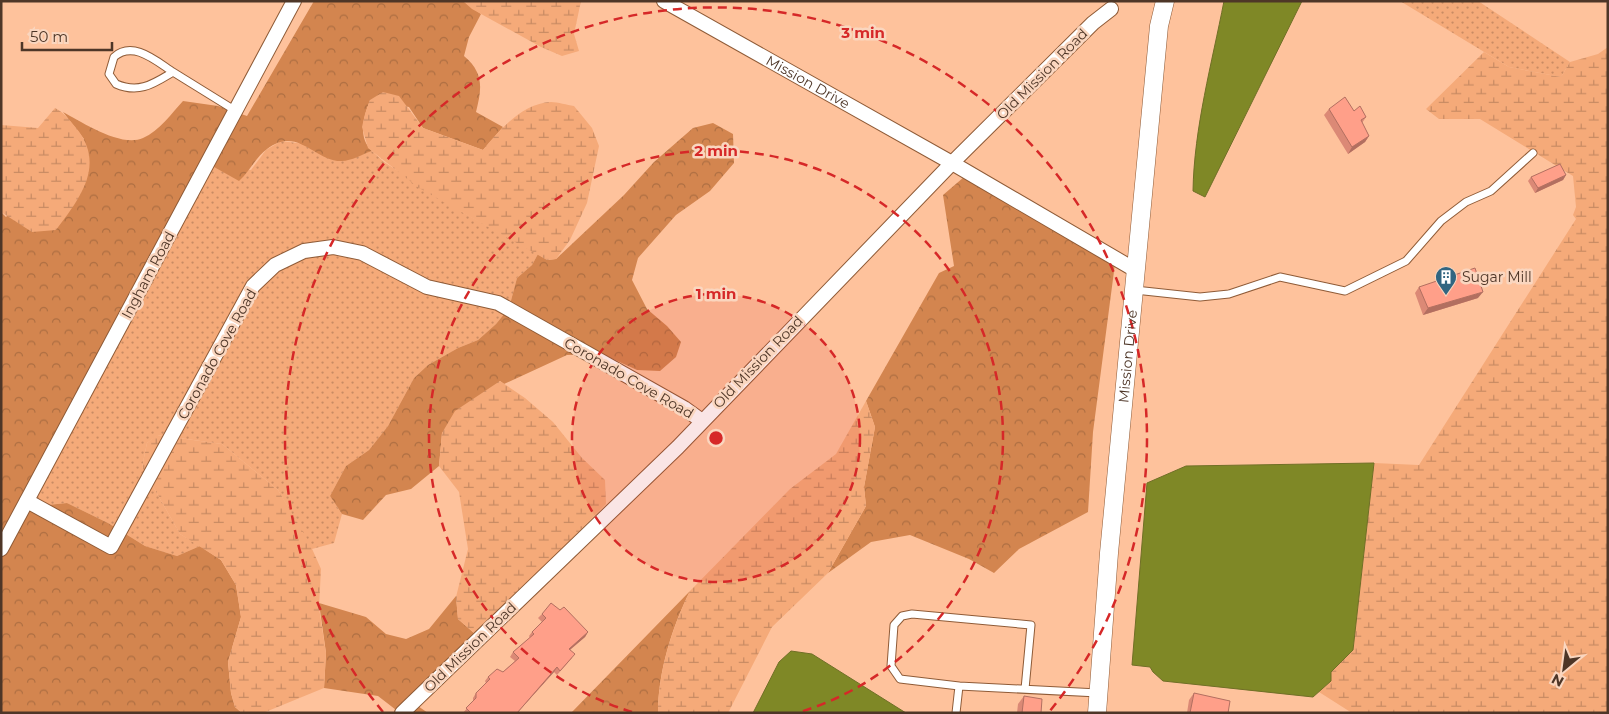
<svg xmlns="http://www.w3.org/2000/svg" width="1609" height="714" font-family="Montserrat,sans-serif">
<defs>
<pattern id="grass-dots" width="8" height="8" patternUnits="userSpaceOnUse" patternTransform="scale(1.25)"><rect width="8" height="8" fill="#f5aa79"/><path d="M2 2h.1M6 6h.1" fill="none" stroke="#c98b63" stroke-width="1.8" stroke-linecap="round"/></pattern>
<pattern id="forest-crowns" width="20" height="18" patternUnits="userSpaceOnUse" patternTransform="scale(1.25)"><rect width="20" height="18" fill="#d3854f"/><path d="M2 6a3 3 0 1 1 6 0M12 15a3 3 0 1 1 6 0" fill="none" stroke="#ad6e42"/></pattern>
<pattern id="wetland-marsh" width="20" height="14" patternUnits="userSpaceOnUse" patternTransform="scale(1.25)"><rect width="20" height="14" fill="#f5aa79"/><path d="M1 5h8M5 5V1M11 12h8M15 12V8" fill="none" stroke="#c98b63"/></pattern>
</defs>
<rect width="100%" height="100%" fill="#fec29c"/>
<path fill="url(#grass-dots)" d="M1400 1H1478L1570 62 1561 77 1509 67Z
M281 141 305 144 323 155 342 161 372 151 384 162 464 213 538 254 532 265 517 278 509 308 496 324 478 340 458 348 428 365 414 378 388 426 369 450 346 466 330 496 342 514 334 543 312 549 278 490 222 444 158 435 147 443 142 467 180 534 200 546 177 556 145 546 108 523 67 503 27 507 207 163 251 170 266 150Z"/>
<path fill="url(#forest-crowns)" d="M314 1H463L481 14 469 37 464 56C484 73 482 88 476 112L503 127 483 150 423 128 409 107 370 100C364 116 357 137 372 151 363 154 351 161 342 161 315 162 298 125 267 149 256 157 249 172 239 181L207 163 28 507 67 503 108 523 145 546 177 556 200 546 221 560 236 585 241 617 228 662 231 693 235 707 242 713H1V212L6 217 84 139 63 112C82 122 121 148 143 138 159 131 172 113 183 101L218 106 247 116Z
M713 123 733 134 734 163 710 191 676 215 638 258 632 280 647 309 667 326 681 342 676 357 660 371 637 370 602 354 567 355 504 384 500 381 442 433 439 466 411 489 386 495 363 520 342 514 330 496 346 466 369 450 388 426 414 378 428 365 458 348 478 340 496 324 509 308 517 278 532 265 538 254 547 260 556 259 624 195 654 162 693 128Z
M964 177 1116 256 1093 432 1088 512 1019 549 994 573 969 559 910 535 871 542 828 573 866 506 864 487 875 427 866 401 939 273 954 266 943 195Z
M690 591C672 627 658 672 658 713H571Z
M456 596 458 619 474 633 415 704 428 713H400L378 696 324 688 326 653 319 603 366 617 386 634 406 639 429 629Z"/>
<path fill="url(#wetland-marsh)" d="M463 1H581L574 34 579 51 562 56 541 47 472 9Z
M1608 47V713H1352L1319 692 1331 681V672L1353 650 1374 463 1419 465 1576 219 1573 215 1576 207 1573 176 1480 119H1439L1426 109 1484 52 1509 67 1561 77 1570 62 1598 54Z
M383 92 399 96 423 128 483 150C499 130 523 103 551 102 558 102 567 105 574 106L592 128 599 146 587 203 570 240 556 259 547 260 419 188 368 148 362 127 365 114 370 100Z
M55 108C65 113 70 121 77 129 106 166 79 199 56 230L32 232 1 212V125L38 128Z
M500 381 525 398 553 422 582 458 605 480 606 504 499 613 474 633 458 619 456 597 468 549 459 492 439 466 442 433 455 411Z
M866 401 875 427 864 487 866 506 828 573 772 627 728 713H658C658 673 672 627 690 591L790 489 836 454Z
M157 435 222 444 278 490 309 542 321 569 319 608 326 653 324 688 263 713H242L235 707 231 693 228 662 241 617 236 585 221 560 180 534 142 467 147 443Z"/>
<path fill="#7f8826" stroke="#706f26" d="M1224 1H1302L1205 197 1193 191C1194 128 1212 63 1224 1Z
M1374 463 1353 650 1331 672V681L1313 697 1163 681 1153 672 1150 667 1132 665 1147 483 1186 466Z
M791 651 812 654 906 713H753L779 662Z"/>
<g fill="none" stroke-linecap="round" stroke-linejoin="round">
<g stroke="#8f5b37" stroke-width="9">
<path id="service" d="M173 72C156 61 133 40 114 57L109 74 116 84C139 94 153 84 173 72L236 111
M1135 290 1200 297 1229 294 1280 277 1345 291 1406 261 1441 221 1466 202 1491 191 1533 153
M959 686 900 679 891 666 894 625 902 616 912 614 1031 625 1025 689
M956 713 959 686 1098 693"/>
</g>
<g stroke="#8f5b37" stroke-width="16">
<g id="minor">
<path id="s1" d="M664 1 952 163 1137 271"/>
<path d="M27 501 111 547 253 286 275 265 304 251 333 247 362 253 427 287 498 303 684 408 702 421"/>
<path d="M1 549 294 1"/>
<path d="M402 713 678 447 952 163 1093 23 1111 9"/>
</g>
</g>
<g stroke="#8f5b37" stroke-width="19">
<g id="tertiary">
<path id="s2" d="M1097 713 1109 553 1159 26 1165 1"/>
</g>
</g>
<use href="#service" stroke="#fff" stroke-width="7"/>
<use href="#minor" stroke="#fff" stroke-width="14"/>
<use href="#tertiary" stroke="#fff" stroke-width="18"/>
</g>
<path fill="#db8976" d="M1329 109 1354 111 1366 117 1362 123 1369 136 1365 142 1348 154 1324 115Z
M1566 175 1563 180 1535 193 1528 181 1531 177Z
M1419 287 1478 298 1423 315 1415 293Z
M542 614 588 632 585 637 570 650 572 658 557 675 554 672 517 713H463L473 701V698L476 693 486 683 485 681 488 677 503 672 515 661 510 657 513 652 530 638 529 636 532 632 542 622 538 618Z
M1194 693 1228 713H1187L1189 700Z
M1024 696 1041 713H1017L1018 704Z"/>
<path fill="#b26f60" d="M1369 136 1365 142 1348 154 1352 147Z
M1566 175 1563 180 1535 193 1538 188Z
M1483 292 1478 298 1423 315 1428 308Z
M588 632 585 637 566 653 569 649Z
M557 667 554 672 517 713Z"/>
<path fill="#ff9f89" stroke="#b26f60" d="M1345 97 1354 111 1360 106 1366 117 1361 120 1369 136 1352 147 1329 109Z
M1560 164 1566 175 1538 188 1531 177Z
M1475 268 1483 292 1428 308 1419 287Z
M551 603 560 610 564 607 588 632 569 649 575 654 560 671 557 667 517 713H471L466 708 476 698V693L490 679 488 677 497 669 503 672 519 658 513 652 534 634 532 632 546 618 542 614Z
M1194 693 1230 701 1228 713H1190Z
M1024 696 1042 699 1041 713H1022Z"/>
<circle cx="716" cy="438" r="144" fill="#d62828" fill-opacity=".12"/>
<g fill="none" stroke="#d62828" stroke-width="2.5" stroke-dasharray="9 6">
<circle cx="716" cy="438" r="144"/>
<path d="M632 712A287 287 0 1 1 800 712"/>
<path d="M383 712A431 431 0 1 1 1049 712"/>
</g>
<defs>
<g id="building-pin" transform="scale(1.125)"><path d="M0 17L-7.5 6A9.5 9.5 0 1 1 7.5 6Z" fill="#316581" stroke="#fad6bf"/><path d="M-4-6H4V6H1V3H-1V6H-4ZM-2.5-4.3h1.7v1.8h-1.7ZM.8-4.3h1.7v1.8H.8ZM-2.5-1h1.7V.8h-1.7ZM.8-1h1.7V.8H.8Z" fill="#fff"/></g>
</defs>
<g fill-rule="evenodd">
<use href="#building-pin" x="1446" y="277"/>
</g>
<g text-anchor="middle" stroke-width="5" stroke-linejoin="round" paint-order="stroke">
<g font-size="14" fill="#4e3627" stroke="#fad6bf">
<text transform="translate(1042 74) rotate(-45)" y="5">Old Mission Road</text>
<text dy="5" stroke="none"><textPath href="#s1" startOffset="165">Mission Drive</textPath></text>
<text transform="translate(148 275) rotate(-62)" y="5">Ingham Road</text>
<text transform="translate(217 354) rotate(-61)" y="5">Coronado Cove Road</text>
<text dy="5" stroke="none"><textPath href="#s2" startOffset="358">Mission Drive</textPath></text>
<text transform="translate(758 362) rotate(-46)" y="5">Old Mission Road</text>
<text transform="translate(629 378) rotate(30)" y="5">Coronado Cove Road</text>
<text transform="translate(470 647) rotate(-44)" y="5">Old Mission Road</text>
</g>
<g font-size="14" fill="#4e3627" stroke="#fad6bf" text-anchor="start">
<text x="1462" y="282">Sugar Mill</text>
</g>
</g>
<circle cx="716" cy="438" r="8" fill="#d62828" stroke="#fad6bf" stroke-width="2.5"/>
<g font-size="15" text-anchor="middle" font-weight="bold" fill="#d62828" stroke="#fad6bf" stroke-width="5" stroke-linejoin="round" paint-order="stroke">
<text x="863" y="38">3 min</text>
<text x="716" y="156">2 min</text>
<text x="716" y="299">1 min</text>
</g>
<rect width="1609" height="714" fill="none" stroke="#4e3627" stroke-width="5"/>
<g transform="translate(1564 669) rotate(209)" stroke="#fad6bf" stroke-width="4" paint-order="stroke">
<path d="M0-4L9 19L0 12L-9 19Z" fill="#4e3627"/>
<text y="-8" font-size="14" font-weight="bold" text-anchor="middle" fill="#4e3627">N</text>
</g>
<path d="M22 42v8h90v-8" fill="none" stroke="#4e3627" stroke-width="2.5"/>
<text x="30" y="42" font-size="15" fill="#4e3627" stroke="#fad6bf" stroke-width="4" paint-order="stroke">50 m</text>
</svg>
